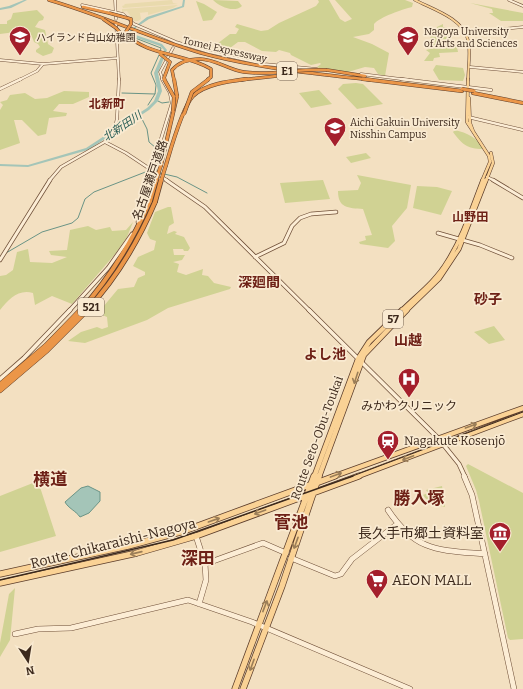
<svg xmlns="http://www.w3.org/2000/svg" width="523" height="689" font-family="Bitter,'Noto Sans JP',serif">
<rect width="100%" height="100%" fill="#f3e0c1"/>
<path fill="#e9daad" d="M172 0 173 3 178 4 123 8 122 6 125 5 124 4Z
M178 5 173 8 148 15V12L138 13H140L141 19 138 21H134L129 14 127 11 122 12V9Z"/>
<path fill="#d0d293" d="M213 0 238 1 242 6C234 13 220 7 213 0Z
M318 0H329L340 19 345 22 352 19 335 0H405L413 3 412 7C403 9 380 17 374 24V30L369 34 353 37 372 44 389 53 385 76 378 74 374 68 365 67 348 72 319 68 317 67 321 64 320 63 311 65 291 55 290 53 279 50 276 52 262 51 245 42H238L226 51 213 47 230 34H236L239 29 235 27 237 24 261 31 268 30 279 23 316 6 319 2Z
M196 1 204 4 217 12 212 20 203 21Z
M470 3 523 13V21H501L489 13H493L492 9Z
M37 10 44 17 43 20 39 21 35 27 45 30 48 44 54 48 52 53 43 56 36 52V50L40 47 38 44 34 42 30 32 23 31 0 34V24H7V21L11 19 13 13Z
M443 24V27L449 28H447L446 34 453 38H448L449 41 445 42 446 46 457 47 458 52 439 53 440 57 434 58 433 61H424L430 53 426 50 434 48 428 30H436L437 27Z
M436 65 463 68 465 75 463 81 439 80 433 70Z
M356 83 363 84 383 104 357 109 338 89 343 84Z
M319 90 332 104 311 108 299 93Z
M64 91 89 92V97L73 104H59L53 111 67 113 66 116 49 118 46 134 38 136 22 120H14L20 143 0 150V110L3 105 0 102 7 100 10 95 25 93 35 99 47 98Z
M455 130C467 133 477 137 483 149 467 149 462 144 453 132Z
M366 153 371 158 351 163 346 157Z
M357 175 411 185 407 208 392 226 395 241 388 248 360 244 359 242 366 240 365 236 372 235 363 209C348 208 338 208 338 191L358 190 361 183Z
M323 180 330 199 285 203 280 183Z
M417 186 437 187 452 191 441 215 413 208Z
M168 207H171L174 223 169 226 167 234 174 231 177 232 175 234 184 237 190 248 188 251H184L183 249H173L174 255H185L182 260 173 262 179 264 177 272 186 275 203 269 202 275 208 276 214 283 231 287 230 289 168 308 147 320 85 343 68 341 81 332 97 327 102 329 108 327 107 317 98 313 118 289 134 287 138 278 145 275V272L133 266 138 257 154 250 156 241 150 239 147 233 155 212Z
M133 222 127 237 116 253 72 304 52 296 35 305 33 293C18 289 9 299 0 310V276L6 275 13 270 17 252 28 249 30 262 52 263 67 257 51 255 49 251 67 250 70 230 88 226 96 230 110 227 112 231 126 230Z
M494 326 505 340 489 344 474 332Z
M468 464 523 493V639L510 640 508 638 479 501 476 490 466 466Z
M38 481 56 536 0 552V496Z
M442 486 445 507C436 505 428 503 423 495L428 493 426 490Z
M15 588 10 640 0 657V643L9 594Z"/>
<path fill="#a4c5b8" stroke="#6a9486" d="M88 486 100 492V501L89 513 80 517C76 511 68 508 65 502L81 488Z"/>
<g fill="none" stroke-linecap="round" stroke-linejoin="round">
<path stroke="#6a9486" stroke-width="1" d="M130 36 161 48 160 52
M122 93 155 94 156 85 151 73 159 55
M156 100 162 103 169 102
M148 105 155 94
M140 115 147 129 149 142 156 148
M156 166 160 151
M155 169 158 171
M160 173 177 177 207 193
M6 253 42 232 72 223 78 218 85 199 94 192 148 171"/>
<path fill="#a4c5b8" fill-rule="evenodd" d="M24 0H27L11 8 0 10V8L9 6Z
M183 0H185L184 7 149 19 131 31 133 34 162 44 167 50 158 73 162 91 158 101 149 110 88 150 28 167 0 166V164L28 165 86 148 147 108 154 101 158 91 154 73 164 50 160 46 131 36 129 31 147 17 182 6Z"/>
<g stroke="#705039" stroke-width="3">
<path id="secondary-far4" d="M115 0 116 19
M509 0 523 6
M82 5 123 14 134 24 176 42 209 52 264 64 317 69
M116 23 119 80
M465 33 523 27
M0 60 43 64 118 58
M470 67 523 72
M361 74 409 80
M19 80 37 71 43 64
M163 80 160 72 173 48"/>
</g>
<g stroke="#705039" stroke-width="3.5">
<path id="secondary-far3" d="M401 79 491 90
M0 89 21 79
M468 117 523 130
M105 142 126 153 168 181
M487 177 495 181
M49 181 61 167 108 140 114 132 117 119 119 79
M150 181 153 165 172 103 170 93 162 79"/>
</g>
<g stroke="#705039" stroke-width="4.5">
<path id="secondary-far2" d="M166 180 205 207 310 311
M493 180 523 198
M138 222 148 195 150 180
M438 233 480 245 512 258
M255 257 284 243 292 226 300 218 311 214 336 212
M0 260 50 180
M69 311 108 268 132 234"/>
</g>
<g stroke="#705039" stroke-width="5">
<path id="secondary-far1" d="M309 310 438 438 459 464 465 477
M0 379 24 358 70 310"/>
</g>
<g stroke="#705039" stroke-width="6">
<path id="secondary" d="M464 476 472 495 514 689
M388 510C416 552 438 550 485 554
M196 536 205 564
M291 558 335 576 341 574 352 559 396 525
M199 604 206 580 205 564 263 543 286 553
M15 634 38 629 71 628 188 600 252 622 410 689"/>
</g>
<g stroke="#5c3d2b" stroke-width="3">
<path id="primary-far4" d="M415 0C432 9 463 18 468 40 471 52 468 68 468 80"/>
</g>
<g stroke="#5c3d2b" stroke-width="3.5">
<path id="primary-far3" d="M468 79 467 122 489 156 490 162 482 181
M469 98 470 123 473 131
M486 181 493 163 491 153"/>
</g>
<g stroke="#5c3d2b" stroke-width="5">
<path id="primary-far2" d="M401 311C416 296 436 281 447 262 463 237 472 208 483 180
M406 311 439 279 459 249 486 180"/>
</g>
<g stroke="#5c3d2b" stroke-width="6">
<path id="primary-far1" d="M314 477 358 359 369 342 402 310
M319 477 364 355 407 310
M332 477 523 408
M356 477 523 414"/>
</g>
<g stroke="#5c3d2b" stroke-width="7">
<path id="primary" d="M319 482 335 476
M0 574 128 546 184 531 312 484
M0 583 137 553 196 536 359 476
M235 689 314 476
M243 689 282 586 319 476"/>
</g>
<g stroke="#5c3d2b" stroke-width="3.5">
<path id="highway-far3" d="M49 0C101 15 150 38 201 53 257 68 315 74 372 80
M83 7 109 13
M327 70 365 76
M240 80 295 74"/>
</g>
<g stroke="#5c3d2b" stroke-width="4">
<path id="highway-far2" d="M363 79 462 91
M473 93 523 103
M161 165 177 96
M166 165C171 148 182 108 193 96 205 84 231 81 246 79"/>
</g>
<g stroke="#5c3d2b" stroke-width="5.5">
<path id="highway-far1" d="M80 311C110 278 132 242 150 201
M86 311C116 279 138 242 155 202"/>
</g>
<g stroke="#5c3d2b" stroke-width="6">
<path id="highway" d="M0 385 46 346 81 310
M0 390 47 350 87 310"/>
</g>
<use href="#secondary-far4" stroke="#fcedd5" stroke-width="2"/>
<use href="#secondary-far3" stroke="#fcedd5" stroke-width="2.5"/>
<use href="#secondary-far2" stroke="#fcedd5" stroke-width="3"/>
<use href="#secondary-far1" stroke="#fcedd5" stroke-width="3.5"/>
<use href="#secondary" stroke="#fcedd5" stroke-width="5"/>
<use href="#primary-far4" stroke="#fad295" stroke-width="2"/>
<use href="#primary-far3" stroke="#fad295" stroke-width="2.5"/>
<use href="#primary-far2" stroke="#fad295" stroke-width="3.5"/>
<use href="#primary-far1" stroke="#fad295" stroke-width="4.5"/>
<use href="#primary" stroke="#fad295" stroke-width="5.5"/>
<use href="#highway-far3" stroke="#eb9648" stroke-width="2.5"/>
<use href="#highway-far2" stroke="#eb9648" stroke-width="3"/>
<use href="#highway-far1" stroke="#eb9648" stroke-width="4"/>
<use href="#highway" stroke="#eb9648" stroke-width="5"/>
<path stroke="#3c291c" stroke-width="1" d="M350 477 523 412"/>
<path stroke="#3c291c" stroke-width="1.5" d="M0 580 173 540 353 476"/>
<g stroke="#5c3d2b" stroke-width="3.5" stroke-linecap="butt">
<path id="highway-bridge-far2" d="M109 13 131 19V24L125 33C146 56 185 53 211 69V77L207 80
M103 19 116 28 126 39
M160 54 170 62 164 78 165 80
M174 80 172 70C179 62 189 59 200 59 215 59 229 70 244 72 271 76 299 68 327 70"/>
</g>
<g stroke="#5c3d2b" stroke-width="4" stroke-linecap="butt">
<path id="highway-bridge-far1" d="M164 79 174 97 173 111
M174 79 177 96
M462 89 474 91
M184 114 192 92 209 79
M156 181 161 165
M161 181 166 165"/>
</g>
<g stroke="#5c3d2b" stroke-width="5.5" stroke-linecap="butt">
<path id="highway-bridge" d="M150 201 156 180
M155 202 161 180"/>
</g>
<use href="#highway-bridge-far2" stroke="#eb9648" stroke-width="2.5"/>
<use href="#highway-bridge-far1" stroke="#eb9648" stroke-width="3"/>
<use href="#highway-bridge" stroke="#eb9648" stroke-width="4"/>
</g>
<defs><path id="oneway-shaft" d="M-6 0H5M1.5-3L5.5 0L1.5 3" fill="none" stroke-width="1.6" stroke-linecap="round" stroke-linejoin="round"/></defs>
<g stroke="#9b7e58">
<use href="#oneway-shaft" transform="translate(356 378) rotate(108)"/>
<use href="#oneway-shaft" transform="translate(471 426) rotate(-20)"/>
<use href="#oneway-shaft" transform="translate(408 458) rotate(159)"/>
<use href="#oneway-shaft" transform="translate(336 475) rotate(-20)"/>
<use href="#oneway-shaft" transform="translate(260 512) rotate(160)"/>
<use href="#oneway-shaft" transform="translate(214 520) rotate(-19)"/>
<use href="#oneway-shaft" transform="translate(296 543) rotate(110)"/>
<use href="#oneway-shaft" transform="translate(136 553) rotate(167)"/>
<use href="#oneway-shaft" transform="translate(265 606) rotate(-69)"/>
<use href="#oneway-shaft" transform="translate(252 665) rotate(110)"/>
</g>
<defs>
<g id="school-pin" transform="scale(1.15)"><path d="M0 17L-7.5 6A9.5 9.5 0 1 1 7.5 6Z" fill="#a41f2c" stroke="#f9ead1"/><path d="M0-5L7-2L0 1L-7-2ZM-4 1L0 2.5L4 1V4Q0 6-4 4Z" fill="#fff"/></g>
<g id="university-pin" transform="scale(1.15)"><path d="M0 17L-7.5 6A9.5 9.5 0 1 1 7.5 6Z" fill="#a41f2c" stroke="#f9ead1"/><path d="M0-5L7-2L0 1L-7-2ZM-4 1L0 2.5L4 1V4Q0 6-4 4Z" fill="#fff"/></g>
<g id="hospital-pin" transform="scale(1.15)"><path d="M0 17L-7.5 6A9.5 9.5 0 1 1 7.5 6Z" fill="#a41f2c" stroke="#f9ead1"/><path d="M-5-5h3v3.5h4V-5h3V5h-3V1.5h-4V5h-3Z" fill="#fff"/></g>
<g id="station-pin" transform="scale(1.15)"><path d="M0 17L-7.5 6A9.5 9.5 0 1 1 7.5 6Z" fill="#a41f2c" stroke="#f9ead1"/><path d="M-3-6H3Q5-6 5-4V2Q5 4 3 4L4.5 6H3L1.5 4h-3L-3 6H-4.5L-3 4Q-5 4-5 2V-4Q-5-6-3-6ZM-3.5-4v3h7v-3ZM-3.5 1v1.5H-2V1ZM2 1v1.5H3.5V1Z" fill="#fff"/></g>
<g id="museum-pin" transform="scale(1.15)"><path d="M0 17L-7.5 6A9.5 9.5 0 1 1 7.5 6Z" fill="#a41f2c" stroke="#f9ead1"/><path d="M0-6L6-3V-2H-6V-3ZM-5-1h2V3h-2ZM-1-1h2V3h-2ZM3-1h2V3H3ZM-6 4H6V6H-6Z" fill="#fff"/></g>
<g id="supermarket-pin" transform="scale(1.15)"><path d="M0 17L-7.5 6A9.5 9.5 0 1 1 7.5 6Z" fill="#a41f2c" stroke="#f9ead1"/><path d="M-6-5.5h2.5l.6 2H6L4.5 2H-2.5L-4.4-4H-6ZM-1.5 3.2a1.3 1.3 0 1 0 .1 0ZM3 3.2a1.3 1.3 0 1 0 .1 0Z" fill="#fff"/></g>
</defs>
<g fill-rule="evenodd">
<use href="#school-pin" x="20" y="37"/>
<use href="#university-pin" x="408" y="37"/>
<use href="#university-pin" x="335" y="128"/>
<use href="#hospital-pin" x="409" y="379"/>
<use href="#station-pin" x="388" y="441"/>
<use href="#museum-pin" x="500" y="533"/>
<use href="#supermarket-pin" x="377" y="580"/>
</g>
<g text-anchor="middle" stroke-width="3.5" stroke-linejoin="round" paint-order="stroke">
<g font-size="10" fill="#3c291c" stroke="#f9ead1" text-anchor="start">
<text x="424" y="35">Nagoya University<tspan x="424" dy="12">of Arts and Sciences</tspan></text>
<text x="36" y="41">ハイランド白山幼稚園</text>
<text x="350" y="126">Aichi Gakuin University<tspan x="350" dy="12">Nisshin Campus</tspan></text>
</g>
<g font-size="10" fill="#3c291c" stroke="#f9ead1">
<text transform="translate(225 49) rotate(13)" y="4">Tomei Expressway</text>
</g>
<g fill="#f9ead1" stroke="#756352" stroke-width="1">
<rect x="277" y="62" width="20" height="18" rx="3"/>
<rect x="78" y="298" width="26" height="18" rx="3"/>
<rect x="383" y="310" width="20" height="18" rx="3"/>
</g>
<g font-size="11" font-weight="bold" fill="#3c291c">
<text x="287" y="75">E1</text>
<text x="91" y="311">521</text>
<text x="393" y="323">57</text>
</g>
<g font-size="11" font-style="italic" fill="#2a5e56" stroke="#f9ead1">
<text transform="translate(122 126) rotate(-34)" y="4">北新田川</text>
</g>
<g font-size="12" font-weight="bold" fill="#6e2117" stroke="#f9ead1">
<text x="107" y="108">北新町</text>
<text x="470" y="221">山野田</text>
</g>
<g font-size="12" fill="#3c291c" stroke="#f9ead1">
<text transform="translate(150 180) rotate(-71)" y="4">名古屋瀬戸道路</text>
<text transform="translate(317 438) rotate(-70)" y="4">Route Seto-Obu-Toukai</text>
</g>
<g font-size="12" fill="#3c291c" stroke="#f9ead1">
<text x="409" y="410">みかわクリニック</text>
<text x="404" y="445" text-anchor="start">Nagakute Kosenjō</text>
</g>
<g font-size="14" font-weight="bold" fill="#6e2117" stroke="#f9ead1">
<text x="259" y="287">深廻間</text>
<text x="488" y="304">砂子</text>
<text x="408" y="345">山越</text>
<text x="325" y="359">よし池</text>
</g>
<g font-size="14" fill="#3c291c" stroke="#f9ead1" text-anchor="end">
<text x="484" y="538">長久手市郷土資料室</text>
<text x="392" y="585" text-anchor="start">AEON MALL</text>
</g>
<g font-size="14" fill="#3c291c" stroke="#f9ead1">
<text transform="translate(113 543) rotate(-14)" y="5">Route Chikaraishi-Nagoya</text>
</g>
<g font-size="17" font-weight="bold" fill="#6e2117" stroke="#f9ead1">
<text x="50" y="485">横道</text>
<text x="419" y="504">勝入塚</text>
<text x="291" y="528">菅池</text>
<text x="198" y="564">深田</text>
</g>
</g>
<g transform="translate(28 661) rotate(168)" stroke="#f9ead1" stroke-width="3" paint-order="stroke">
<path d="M0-3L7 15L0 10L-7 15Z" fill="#3c291c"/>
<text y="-6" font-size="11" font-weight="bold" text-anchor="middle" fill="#3c291c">N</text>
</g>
</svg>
